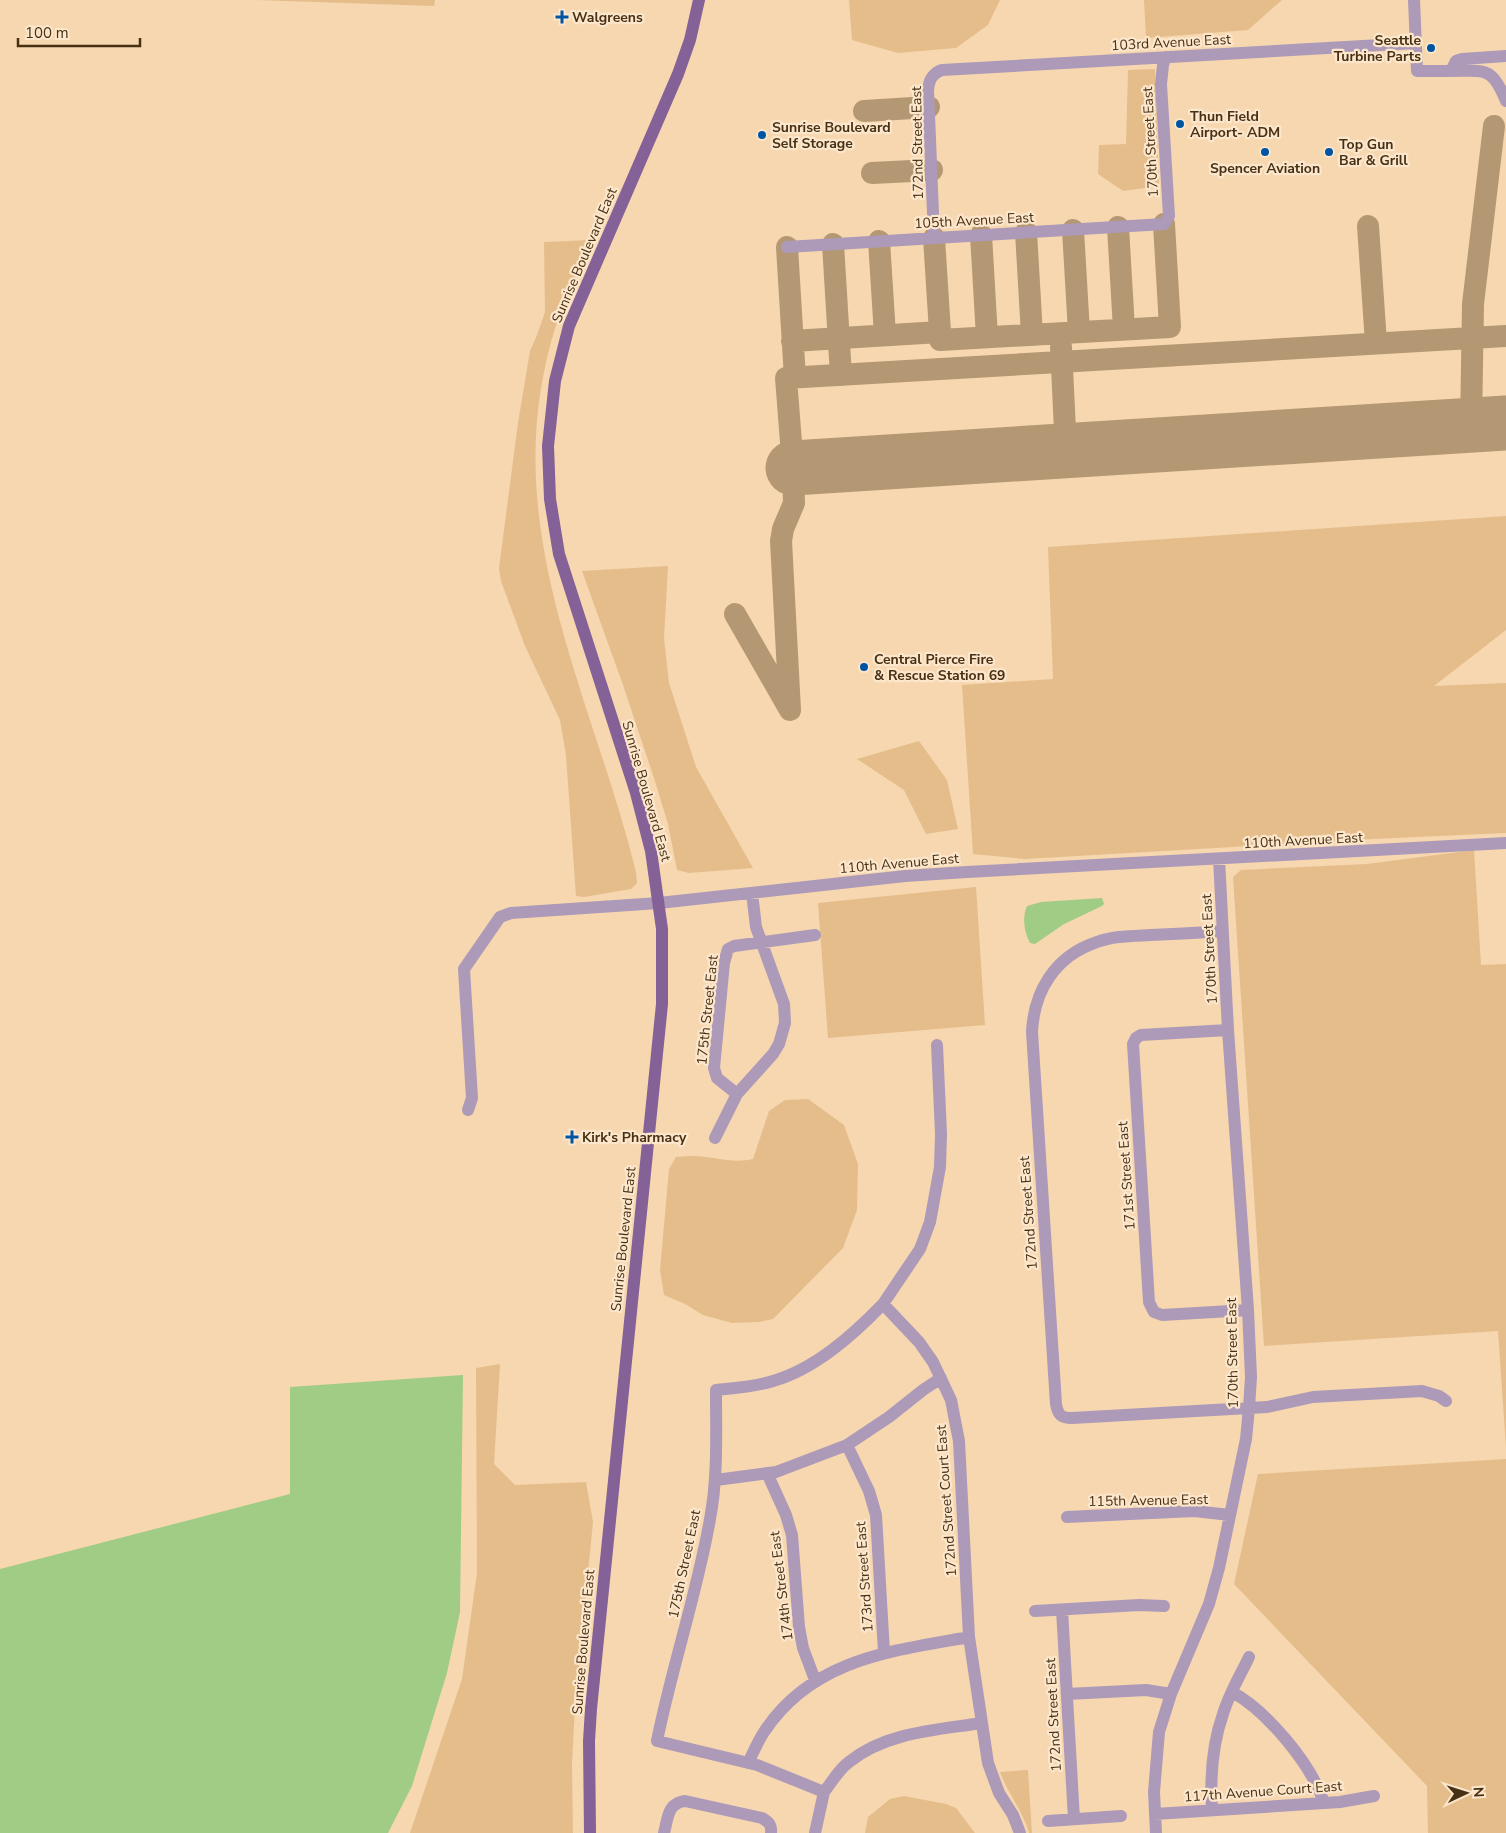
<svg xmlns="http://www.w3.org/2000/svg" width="1506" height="1833" font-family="'Nunito Sans',sans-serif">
<rect width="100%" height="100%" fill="#f7d7af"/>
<path fill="#e4bd8b" d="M256 0H435L434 6Z
M849 0H1000L988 25 956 48 898 53 852 40Z
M1144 0H1282L1248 30 1146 38Z
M1155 69 1159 186 1123 191 1098 174 1099 145 1126 144 1128 70Z
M591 240C571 283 553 325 544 372 508 548 595 705 636 872L637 883 631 889 584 897 576 896 566 755 560 720 525 646 501 581 499 568 518 423 530 351 537 335 545 312 544 242Z
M1506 516V630L1434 686 1506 683V833L1373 839 1025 859 973 854 962 685 1053 679 1048 547Z
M668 566 664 638 669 683 696 767 753 868 689 873 677 870 668 824 654 778 623 685 582 571Z
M919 741 947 780 958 829 926 834 904 790 857 759Z
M1474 850 1481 965 1506 964V1448L1498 1331 1264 1346 1233 877 1241 870 1367 864Z
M976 887 985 1025 828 1038 818 903Z
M808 1099 844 1125 858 1164 857 1210 843 1248 773 1319 759 1322 732 1323 703 1315 685 1304 664 1295 660 1270 669 1169 676 1157C681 1157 687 1156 692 1156 713 1156 732 1164 753 1159L769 1111 785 1100Z
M500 1364 494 1464 515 1485 586 1482 593 1522 575 1706 572 1764 573 1833H410L462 1679 477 1573 476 1368Z
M1506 1459V1833H1428L1427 1786 1234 1584 1258 1474Z
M1028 1770 1032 1833H1029C1023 1811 1008 1794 1000 1772Z
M904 1796 946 1804 956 1808 975 1833H865L868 1817 890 1799Z"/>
<path fill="#a1cc85" d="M1102 898 1104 904 1102 906 1064 924 1035 944 1030 943C1024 932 1022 917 1027 906L1041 902Z
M463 1375 460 1612 447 1673 412 1786 388 1833H0V1569L290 1494V1387Z"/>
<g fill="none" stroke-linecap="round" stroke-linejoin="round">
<path stroke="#b49874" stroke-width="22" d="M864 111 929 107
M872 173 932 170
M1368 226 1376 343
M1118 227 1124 329
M1073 230 1079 332
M1026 232 1032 335
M981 235 987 337
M934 238 940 332
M879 241 885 335
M833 244 841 375
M787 247 795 378
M792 341 940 332V340L1170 327 1164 224
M1061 347 1066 451
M1471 425 1473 304 1494 126
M735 614 790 710 781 541 783 529 794 503 793 468 786 378 1506 336"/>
<path stroke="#b49874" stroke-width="55" d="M793 468 1506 423"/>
<path stroke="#ad9ab8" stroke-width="12" d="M1414 0 1417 71H1451L1456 61 1462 59 1506 56
M1451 71C1485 71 1492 66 1506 101
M934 238 928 90C929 79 933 73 942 70L1416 43
M787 247 1164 224 1169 216 1161 84 1163 65 1166 57
M1222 931C1198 933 1174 934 1150 935 1132 936 1113 936 1097 942 1055 956 1034 991 1032 1032L1056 1404C1058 1415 1061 1418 1072 1418L1249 1408 1267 1407 1313 1397 1422 1391 1439 1396 1446 1401
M1228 1030 1141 1035 1136 1038 1133 1044 1149 1302 1154 1312 1162 1315 1248 1310
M937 1045 941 1134 940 1167 930 1222 920 1249 883 1304 919 1342 933 1362 951 1400 959 1441 969 1637 988 1763 999 1793 1013 1815 1020 1833
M737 1094 717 1078 714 1068 724 963 728 949 734 946 815 935
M468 1110 472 1098 464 969 500 917 511 913 659 903 905 876 967 872 1506 843
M715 1138 737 1094 773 1054 779 1044 785 1023 784 1004 756 927 752 893
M883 1304C853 1335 815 1369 773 1381 755 1387 735 1388 716 1390 716 1433 718 1477 710 1519 697 1594 672 1666 657 1741L757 1765 824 1792C832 1782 839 1769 849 1762 886 1732 937 1730 982 1723
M847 1445 869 1491 876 1515 884 1652
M767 1473 786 1515 792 1535 799 1627 803 1648 815 1680
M716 1480 776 1472 847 1445 889 1417 923 1390 941 1378
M1067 1517 1194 1511 1230 1515
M1062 1610 1074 1819
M1035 1611 1139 1605 1164 1606
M1232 1692C1267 1711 1312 1765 1324 1803
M1067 1694 1146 1690 1171 1694
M748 1763C753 1753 758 1741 764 1732 812 1659 891 1651 969 1637
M1212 1809C1210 1776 1212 1745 1223 1714 1229 1694 1240 1676 1249 1657
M1155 1814 1340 1802 1374 1796
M1048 1821 1121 1816
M664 1833C668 1819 667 1803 685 1801L762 1818C769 1822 772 1825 771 1833
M815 1833 824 1792
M1156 1833 1154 1792 1159 1732 1171 1694 1209 1604 1219 1568 1246 1439 1249 1408 1251 1377 1248 1310 1228 1030 1219 859"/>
<path stroke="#846197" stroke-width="12" d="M590 1833 589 1741 591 1709 662 1004V929L651 851 636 793 559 554 550 499 548 446 555 381 569 326 678 74 690 40 699 0"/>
</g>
<g fill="#0055a3" stroke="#fce6cc" stroke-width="2">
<path d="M559.5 9.5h5v5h5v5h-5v5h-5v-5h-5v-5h5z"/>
<circle cx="1431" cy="48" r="5"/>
<circle cx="1180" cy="124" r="5"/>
<circle cx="762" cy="135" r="5"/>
<circle cx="1265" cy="152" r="5"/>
<circle cx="1329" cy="152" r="5"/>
<circle cx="864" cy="667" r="5"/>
<path d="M569.5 1129.5h5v5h5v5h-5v5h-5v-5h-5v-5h5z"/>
</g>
<g text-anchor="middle" stroke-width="4.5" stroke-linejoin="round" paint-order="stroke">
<g font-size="14" font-weight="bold" fill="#463114" stroke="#fce6cc" text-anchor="start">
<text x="572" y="22">Walgreens</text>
<text x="1421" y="45" text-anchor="end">Seattle<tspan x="1421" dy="16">Turbine Parts</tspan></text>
<text x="1190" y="121">Thun Field<tspan x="1190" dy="16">Airport- ADM</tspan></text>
<text x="772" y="132">Sunrise Boulevard<tspan x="772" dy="16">Self Storage</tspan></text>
<text x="1339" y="149">Top Gun<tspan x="1339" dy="16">Bar &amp; Grill</tspan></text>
<text x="1265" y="173" text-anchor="middle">Spencer Aviation</text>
<text x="874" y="664">Central Pierce Fire<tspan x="874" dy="16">&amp; Rescue Station 69</tspan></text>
<text x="582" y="1142">Kirk's Pharmacy</text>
</g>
<g font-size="14" fill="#463114" stroke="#fce6cc">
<text transform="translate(1171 42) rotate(-3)" y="5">103rd Avenue East</text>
<text transform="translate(1150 142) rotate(-93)" y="5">170th Street East</text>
<text transform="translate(917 143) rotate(-91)" y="5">172nd Street East</text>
<text transform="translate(974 220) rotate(-3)" y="5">105th Avenue East</text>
<text transform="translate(584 255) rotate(-67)" y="5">Sunrise Boulevard East</text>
<text transform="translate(647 791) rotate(74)" y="5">Sunrise Boulevard East</text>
<text transform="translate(1303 840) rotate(-3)" y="5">110th Avenue East</text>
<text transform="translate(899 863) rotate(-5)" y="5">110th Avenue East</text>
<text transform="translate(1209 949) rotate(-93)" y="5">170th Street East</text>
<text transform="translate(707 1010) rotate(-84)" y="5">175th Street East</text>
<text transform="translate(1126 1176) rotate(-94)" y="5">171st Street East</text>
<text transform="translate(1028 1213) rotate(-94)" y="5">172nd Street East</text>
<text transform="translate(623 1239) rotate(-84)" y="5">Sunrise Boulevard East</text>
<text transform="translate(1232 1353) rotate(-91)" y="5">170th Street East</text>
<text transform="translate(1148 1500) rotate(-1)" y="5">115th Avenue East</text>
<text transform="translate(946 1501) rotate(-94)" y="5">172nd Street Court East</text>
<text transform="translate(684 1564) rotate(-78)" y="5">175th Street East</text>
<text transform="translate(864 1577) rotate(-94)" y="5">173rd Street East</text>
<text transform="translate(781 1586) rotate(-97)" y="5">174th Street East</text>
<text transform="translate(583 1642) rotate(-85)" y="5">Sunrise Boulevard East</text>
<text transform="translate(1053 1715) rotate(-93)" y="5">172nd Street East</text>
<text transform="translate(1263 1791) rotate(-4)" y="5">117th Avenue Court East</text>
</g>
</g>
<g transform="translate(1466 1793) rotate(86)" stroke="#fce6cc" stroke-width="4" paint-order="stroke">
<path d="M0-4L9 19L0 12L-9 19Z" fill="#463114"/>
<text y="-8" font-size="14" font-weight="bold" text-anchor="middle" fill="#463114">N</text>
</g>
<path d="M18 38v8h122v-8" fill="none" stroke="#463114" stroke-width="2.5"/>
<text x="25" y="38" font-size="15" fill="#463114" stroke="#fce6cc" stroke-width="4" paint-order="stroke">100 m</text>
</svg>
